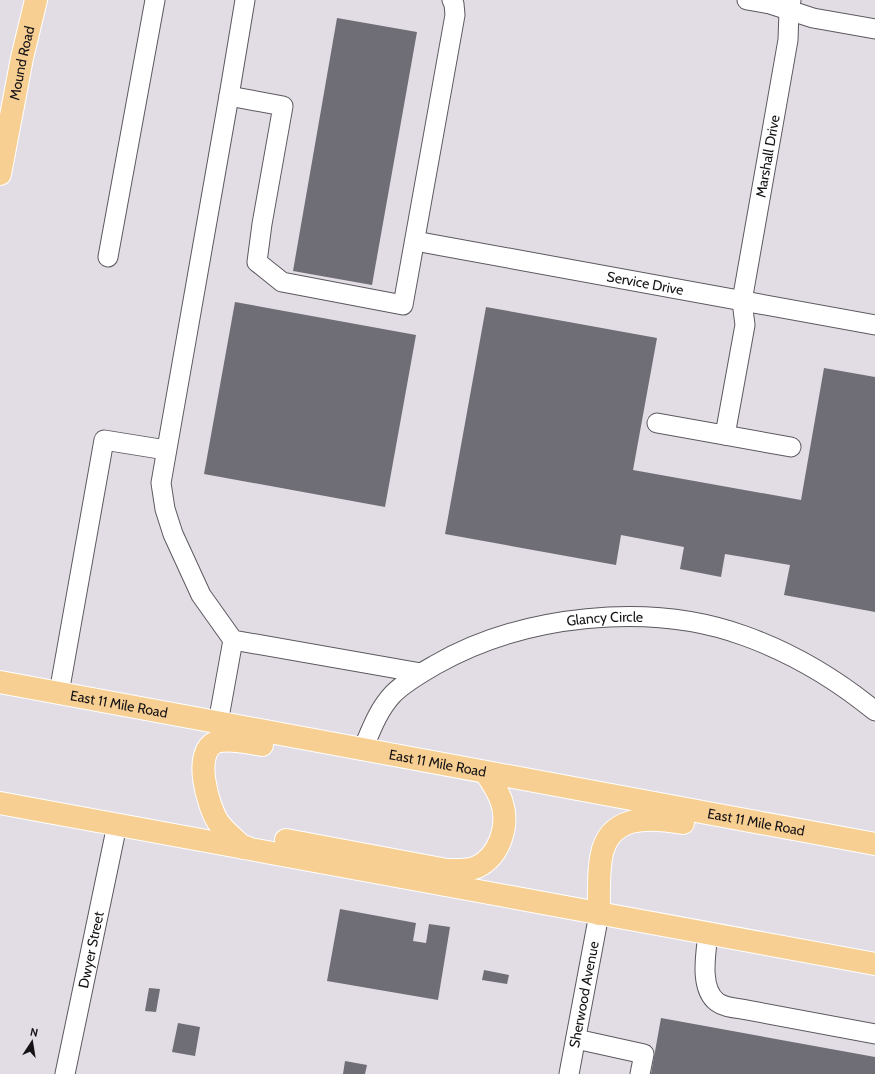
<svg xmlns="http://www.w3.org/2000/svg" width="875" height="1074" font-family="Cabin,sans-serif">
<rect width="100%" height="100%" fill="#e2dde5"/>
<path fill="#6f6d75" d="M337 18 417 32 372 285 293 271Z
M235 302 416 335 385 507 204 474Z
M486 307 657 338 633 470 801 500 824 368 875 377V612L784 595 790 565 725 554 721 577 680 569 684 547 621 535 616 565 445 534Z
M340 909 416 923 413 941 426 943 429 924 450 927 438 1000 327 981Z
M484 970 509 975 507 984 482 980Z
M149 988 160 989 156 1012 145 1011Z
M661 1018 875 1057V1074H651Z
M178 1023 200 1027 195 1056 172 1052Z
M345 1061 367 1065 365 1074H343Z"/>
<g fill="none" stroke-linecap="round" stroke-linejoin="round">
<g stroke="#5c585f" stroke-width="21">
<g id="minor">
<path d="M245 0 229 96 161 483 165 509 173 534 201 595 233 640 421 673"/>
<path d="M747 0 770 4 813 18 875 29"/>
<path d="M229 96 283 106 262 224 257 262 282 282 403 305 455 15 454 4 452 0"/>
<path id="s1" d="M415 241 875 325"/>
<path d="M108 257 155 0"/>
<path d="M657 423 791 447"/>
<path id="s2" d="M725 435 745 325 742 301 788 40 789 11 791 0"/>
<path d="M59 693 104 440 166 450"/>
<path d="M218 723 233 640"/>
<path id="s3" d="M363 749C371 730 378 710 393 694 405 682 421 673 435 665 522 615 650 601 745 636 792 653 836 679 875 711"/>
<path d="M708 934C706 953 699 988 717 1002 725 1008 737 1008 747 1010L875 1034"/>
<path d="M576 1039 644 1054 640 1074"/>
<path id="s4" d="M65 1074 117 825"/>
<path id="s5" d="M569 1074 599 914"/>
</g>
</g>
<g stroke="#fff" stroke-width="24">
<g id="major">
<path id="s6" d="M0 174 22 58 36 0"/>
<path id="s7" d="M0 682 875 844"/>
<path d="M0 803 875 964"/>
<path d="M286 840 447 870C457 870 468 871 477 867 500 856 509 825 502 803 499 792 492 782 486 773"/>
<path d="M246 847 244 848C236 840 225 832 218 822 208 806 192 752 216 742 228 738 250 743 262 745"/>
<path d="M599 914C599 896 598 876 601 858 608 814 649 817 683 823"/>
</g>
</g>
<use href="#minor" stroke="#fff" stroke-width="19"/>
<use href="#major" stroke="#f7cf92" stroke-width="22"/>
</g>
<g text-anchor="middle" stroke-width="4" stroke-linejoin="round" paint-order="stroke">
<g font-size="14" fill="#151316" stroke="#e2dde5">
<text dy="5" stroke="none"><textPath href="#s6" startOffset="113">Mound Road</textPath></text>
<text dy="5" stroke="none"><textPath href="#s2" startOffset="283">Marshall Drive</textPath></text>
<text dy="5" stroke="none"><textPath href="#s1" startOffset="234">Service Drive</textPath></text>
<text dy="5" stroke="none"><textPath href="#s3" startOffset="292">Glancy Circle</textPath></text>
<text dy="5" stroke="none"><textPath href="#s7" startOffset="121">East 11 Mile Road</textPath></text>
<text dy="5" stroke="none"><textPath href="#s7" startOffset="445">East 11 Mile Road</textPath></text>
<text dy="5" stroke="none"><textPath href="#s7" startOffset="769">East 11 Mile Road</textPath></text>
<text dy="5" stroke="none"><textPath href="#s4" startOffset="127">Dwyer Street</textPath></text>
<text dy="5" stroke="none"><textPath href="#s5" startOffset="81">Sherwood Avenue</textPath></text>
</g>
</g>
<g transform="translate(32 1042) rotate(12)" stroke="#e2dde5" stroke-width="3" paint-order="stroke">
<path d="M0-3L7 15L0 10L-7 15Z" fill="#151316"/>
<text y="-6" font-size="11" font-weight="bold" text-anchor="middle" fill="#151316">N</text>
</g>
</svg>
